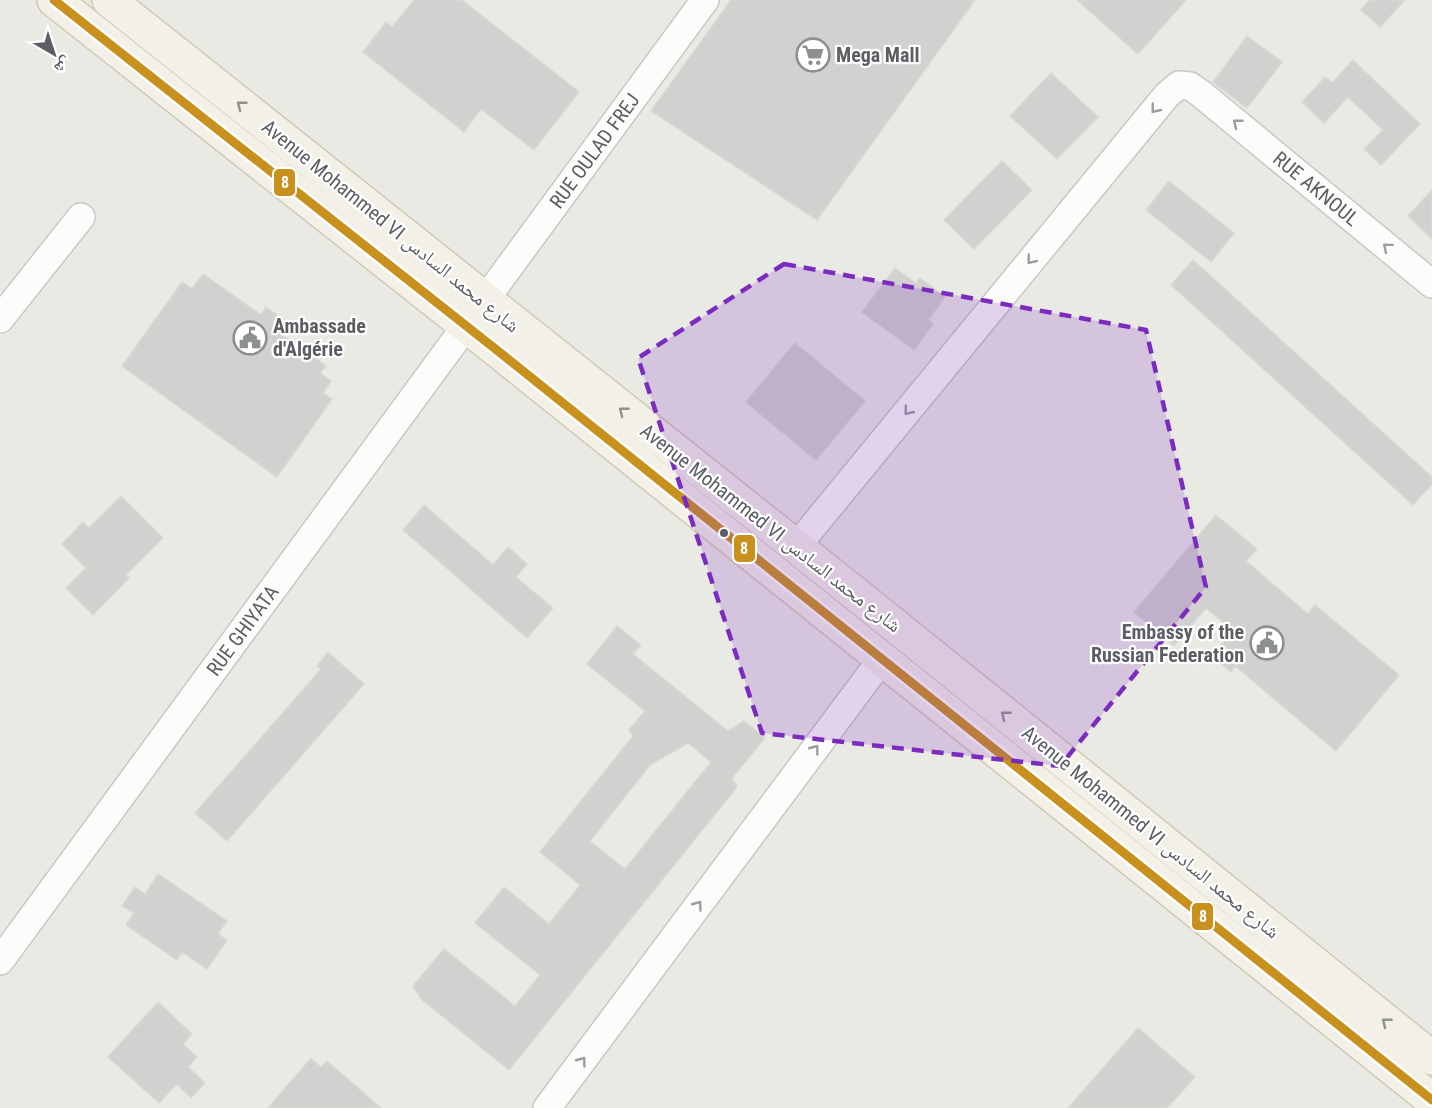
<svg xmlns="http://www.w3.org/2000/svg" width="1432" height="1108" font-family="'Roboto Condensed','Noto Naskh Arabic',sans-serif">
<rect width="100%" height="100%" fill="#eaeae5"/>
<path fill="#d2d1cf" stroke="#dad8d4" stroke-width="1.5" fill-rule="evenodd" d="M414 0H462L579 92 534 150 481 109 464 132 363 52 386 22 392 27Z
M731 0H975L817 220 651 111Z
M1077 0H1186L1138 54Z
M1370 0H1405L1380 27 1361 10Z
M1247 36 1282 62 1247 108 1213 82Z
M1353 60 1420 124 1381 165 1364 149 1383 130 1348 97 1324 123 1302 102 1325 77 1332 83Z
M1051 73 1098 117 1057 159 1010 116Z
M1002 161 1032 190 974 249 944 220Z
M1169 181 1234 233 1211 262 1146 210Z
M1432 190V239L1408 216Z
M1193 260 1432 477V484L1413 505 1171 285Z
M895 268 916 283 920 278 945 297 928 320 933 324 914 350 862 312Z
M203 274 261 315 266 307 287 322 280 333 326 366 320 373 331 381 323 393 332 399 277 477 122 366 182 282 192 289Z
M795 343 865 401 816 460 746 402Z
M121 496 163 538 126 575 129 578 93 615 66 588 86 568 62 544 83 522 89 528Z
M424 505 493 565 508 547 527 564 516 577 553 608 527 638 403 530Z
M1216 515 1257 549 1246 561 1308 614 1315 605 1399 675 1336 751 1235 666 1231 672 1211 656 1233 631 1206 608 1174 646 1134 612Z
M617 626 641 645 633 654 728 731 744 721 765 738 732 778 737 787 509 1070 421 999 413 986 444 949 515 1006 540 975 475 923 504 887 549 924 580 885 540 852 633 736 629 730 645 711 587 664ZM688 743 711 762 625 869 590 841 650 765Z
M328 652 364 684 227 841 195 813 321 669 317 666Z
M158 874 227 921 218 934 227 940 207 969 182 952 177 960 126 925 134 913 122 906 135 887 145 894Z
M158 1002 192 1034 183 1044 197 1057 188 1067 205 1083 191 1098 177 1084 159 1103 108 1057Z
M1138 1028 1195 1077 1167 1108H1068Z
M311 1058 321 1067 327 1061 381 1108H268Z"/>
<g fill="none" stroke-linecap="round" stroke-linejoin="round">
<g stroke="#c7c8c7" stroke-width="30">
<g id="street">
<path d="M0 319 81 217"/>
<path id="s1" d="M796 547 1167 95 1179 85 1190 86 1200 93 1432 284"/>
<path id="s2" d="M0 961 705 0"/>
<path d="M547 1108 882 659"/>
</g>
</g>
<g stroke="#d2c9b3" stroke-width="36">
<path id="primary" d="M54 0 498 351 1432 1100
M109 0 857 595 1432 1058"/>
</g>
<use href="#street" stroke="#fcfcfb" stroke-width="27"/>
<use href="#primary" stroke="#f2f0e7" stroke-width="33"/>
<g stroke="#fff" stroke-width="14">
<path id="bus-1" d="M54 0 498 351 1432 1100"/>
</g>
<use href="#bus-1" stroke="#c8911e" stroke-width="9"/>
</g>
<defs><path id="oneway-chevron" d="M-2-3.5L2.5 0L-2 3.5" fill="none" stroke-width="1.6" stroke-linecap="round" stroke-linejoin="round" transform="scale(1.5)"/></defs>
<g stroke="#909291">
<use href="#oneway-chevron" transform="translate(241 105) rotate(-142)"/>
<use href="#oneway-chevron" transform="translate(623 411) rotate(-142)"/>
<use href="#oneway-chevron" transform="translate(1005 715) rotate(-142)"/>
<use href="#oneway-chevron" transform="translate(1386 1022) rotate(-141)"/>
</g>
<g stroke="#9b9ea0">
<use href="#oneway-chevron" transform="translate(1155 109) rotate(129)"/>
<use href="#oneway-chevron" transform="translate(1237 123) rotate(-141)"/>
<use href="#oneway-chevron" transform="translate(1387 247) rotate(-140)"/>
<use href="#oneway-chevron" transform="translate(1031 260) rotate(129)"/>
<use href="#oneway-chevron" transform="translate(908 411) rotate(129)"/>
<use href="#oneway-chevron" transform="translate(815 749) rotate(-53)"/>
<use href="#oneway-chevron" transform="translate(698 905) rotate(-53)"/>
<use href="#oneway-chevron" transform="translate(582 1061) rotate(-53)"/>
</g>
<path fill="#7b2cbf" fill-opacity="0.2" stroke="#7b2cbf" stroke-width="4.5" stroke-dasharray="12 8" stroke-linejoin="round" d="M784 264 1146 330 1206 587 1060 766 762 733 638 358Z"/>
<defs>
<g id="supermarket-ring" transform="scale(1.725)"><circle r="9.5" fill="#fff" stroke="#8d9090" stroke-width="1.5"/><path d="M-6-5.5h2.5l.6 2H6L4.5 2H-2.5L-4.4-4H-6ZM-1.5 3.2a1.3 1.3 0 1 0 .1 0ZM3 3.2a1.3 1.3 0 1 0 .1 0Z" fill="#8d9090"/></g>
<g id="civic-ring" transform="scale(1.725)"><circle r="9.5" fill="#fff" stroke="#8d9090" stroke-width="1.5"/><path d="M-.6-6.5H3V-4.5H.6V-3L4-1V1h2V6H-6V1h2V-1L-.6-3ZM-1.2 2.5V6h2.4V2.5Z" fill="#8d9090"/></g>
</defs>
<g fill-rule="evenodd">
<use href="#supermarket-ring" x="813" y="55"/>
<use href="#civic-ring" x="250" y="338"/>
<use href="#civic-ring" x="1267" y="643"/>
</g>
<circle fill="#5b5f63" stroke="#fff" stroke-width="2" cx="724" cy="533" r="5"/>
<g text-anchor="middle" stroke-width="4.5" stroke-linejoin="round" paint-order="stroke">
<g font-size="20" font-weight="bold" fill="#5b5f63" stroke="#fff" text-anchor="start">
<text x="836" y="62">Mega Mall</text>
<text x="273" y="333">Ambassade<tspan x="273" dy="23">d'Algérie</tspan></text>
<text x="1244" y="639" text-anchor="end">Embassy of the<tspan x="1244" dy="23">Russian Federation</tspan></text>
</g>
<g font-size="20" fill="#5b5f63" stroke="#fff">
<text dy="7" stroke="none"><textPath href="#s2" startOffset="1005">RUE OULAD FREJ</textPath></text>
<text dy="7" stroke="none"><textPath href="#s1" startOffset="774">RUE AKNOUL</textPath></text>
<text transform="translate(391 226) rotate(39)" y="7">Avenue Mohammed VI شارع محمد السادس</text>
<text transform="translate(771 528) rotate(38)" y="7">Avenue Mohammed VI شارع محمد السادس</text>
<text dy="7" stroke="none"><textPath href="#s2" startOffset="410">RUE GHIYATA</textPath></text>
<text transform="translate(1151 832) rotate(39)" y="7">Avenue Mohammed VI شارع محمد السادس</text>
</g>
</g>
<g stroke="#fff" stroke-width="2">
<rect x="273" y="168" width="23" height="29" rx="6" fill="#c8911e"/>
<rect x="733" y="534" width="23" height="29" rx="6" fill="#c8911e"/>
<rect x="1191" y="902" width="23" height="29" rx="6" fill="#c8911e"/>
</g>
<g font-size="16" text-anchor="middle" font-weight="bold" fill="#fff">
<text x="285" y="188">8</text>
<text x="744" y="554">8</text>
<text x="1203" y="922">8</text>
</g>
<g transform="translate(54 54) rotate(141)" stroke="#ffffff" stroke-width="4.5" paint-order="stroke">
<path d="M0-4.5L10 22L0 15L-10 22Z" fill="#5b5f63"/>
<text y="-9" font-size="16" font-weight="bold" text-anchor="middle" fill="#5b5f63">ش</text>
</g>
</svg>
